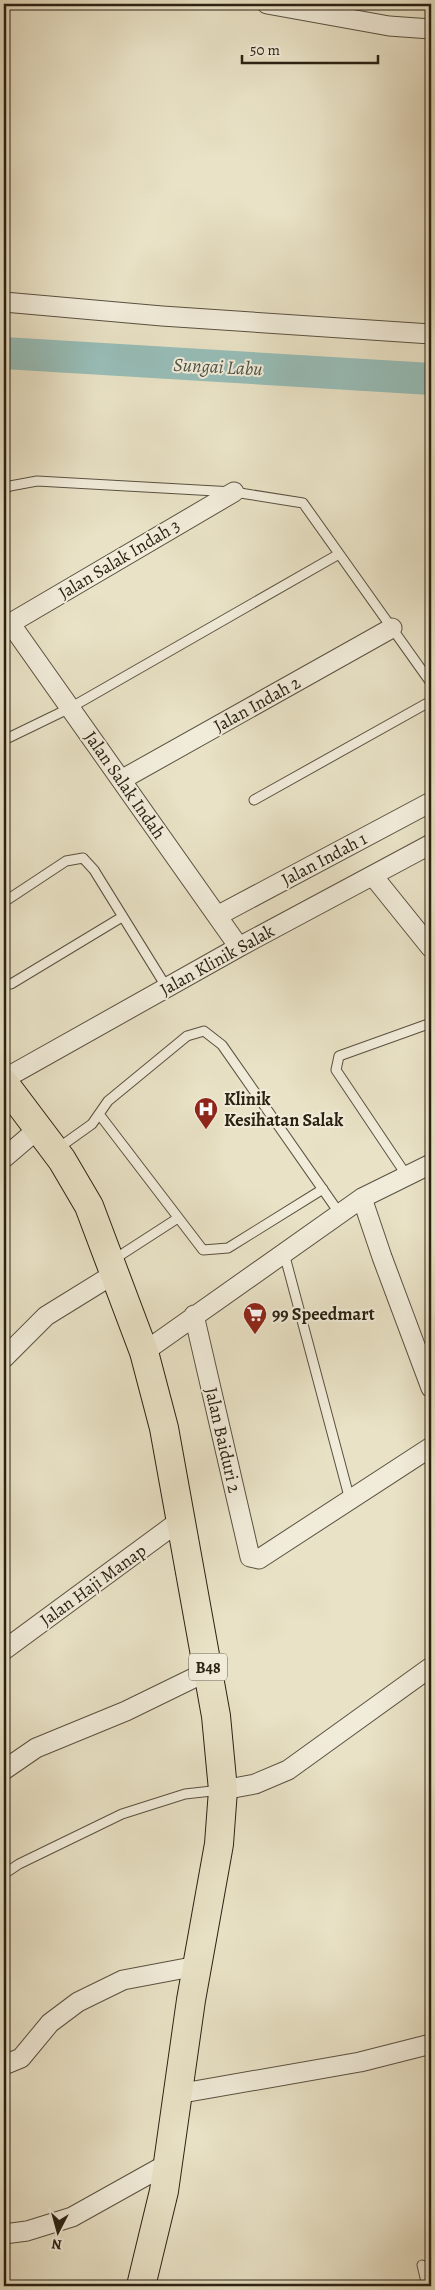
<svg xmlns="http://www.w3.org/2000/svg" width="435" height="2290" font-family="Alegreya,serif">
<rect width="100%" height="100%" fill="#e9e2c6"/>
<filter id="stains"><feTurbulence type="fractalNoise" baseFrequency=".004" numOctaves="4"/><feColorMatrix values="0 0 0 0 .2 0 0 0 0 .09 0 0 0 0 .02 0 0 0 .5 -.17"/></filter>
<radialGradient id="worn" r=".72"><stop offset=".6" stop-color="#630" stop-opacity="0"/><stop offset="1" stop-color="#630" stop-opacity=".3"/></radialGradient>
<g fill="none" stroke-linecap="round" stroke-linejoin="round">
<path stroke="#97bdb7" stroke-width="32" d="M4 353 431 379"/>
<g stroke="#5a5140" stroke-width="11">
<path id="lane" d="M4 490 10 486 37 481 234 492 303 503 431 683
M4 740 70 708 339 554
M254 800 431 701
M4 902 66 861 83 858 94 870 167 988
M11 984 122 917
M99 1114 203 1250 228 1248 323 1189
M57 1149 92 1124 108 1101 187 1036 204 1031 222 1045 340 1214
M427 1167 431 1179
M407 1176 336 1070 339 1056 431 1023
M284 1253 350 1500
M113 1260 178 1218
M4 1874 19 1864 122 1814 185 1794 221 1790
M422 2265 427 2286"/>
</g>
<g stroke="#5a5140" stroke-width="21">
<path id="street" d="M267 4 389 26 431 29
M4 302 162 316 431 334
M10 623 239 947
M4 627 234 492
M121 780 392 628
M373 876 431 948
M217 916 431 802
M4 1079 239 947 431 844
M4 1158 39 1128
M362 1198 382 1257 431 1388
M194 1315 250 1557 259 1559 431 1447
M144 1352 362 1198 431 1164
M4 1358 46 1316 114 1274
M4 1650 182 1519
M4 1770 36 1748 126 1711 208 1671
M223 1790 255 1784 288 1770 431 1667
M4 2065 21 2058 50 2023 78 2002 123 1980 197 1966
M177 2094 360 2062 431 2044
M4 2234 27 2231 72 2217 167 2164"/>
</g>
<g stroke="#2b2113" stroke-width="30">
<path id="primary" d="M4 1083 62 1160 89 1206 144 1352 164 1428 216 1716 223 1790 219 1844 191 2000 164 2191 141 2286"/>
</g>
<use href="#lane" stroke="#f1ecda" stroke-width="9"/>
<use href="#street" stroke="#f1ecda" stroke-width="19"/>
<use href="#primary" stroke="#e9e2c6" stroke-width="28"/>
</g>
<defs>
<g id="hospital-pin" transform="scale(1.25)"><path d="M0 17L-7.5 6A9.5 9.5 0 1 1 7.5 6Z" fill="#8f2418" stroke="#f1ecda"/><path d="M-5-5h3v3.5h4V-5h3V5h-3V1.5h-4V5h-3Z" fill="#fff"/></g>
<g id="supermarket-pin" transform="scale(1.25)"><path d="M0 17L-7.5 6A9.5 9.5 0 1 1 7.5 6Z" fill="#8f2418" stroke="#f1ecda"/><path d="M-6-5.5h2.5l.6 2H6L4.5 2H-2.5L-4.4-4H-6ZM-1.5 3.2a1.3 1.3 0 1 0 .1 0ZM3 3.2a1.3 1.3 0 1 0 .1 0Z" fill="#fff"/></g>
</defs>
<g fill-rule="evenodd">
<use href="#hospital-pin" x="206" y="1109"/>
<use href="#supermarket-pin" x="255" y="1314"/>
</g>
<g text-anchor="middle" stroke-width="4" stroke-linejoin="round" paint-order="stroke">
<rect fill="#f1ecda" stroke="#665e4f" stroke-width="1" x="189" y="1653.5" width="38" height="27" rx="4"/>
<g font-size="16" font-weight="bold" fill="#2b2113">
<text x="208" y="1673">B48</text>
</g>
<g font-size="18" fill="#2b2113" stroke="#f1ecda">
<text transform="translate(119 559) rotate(-31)" y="6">Jalan Salak Indah 3</text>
<text transform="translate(257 704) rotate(-29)" y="6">Jalan Indah 2</text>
<text transform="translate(125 785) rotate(55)" y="6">Jalan Salak Indah</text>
<text transform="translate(324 859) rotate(-28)" y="6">Jalan Indah 1</text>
<text transform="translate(217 960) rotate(-29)" y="6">Jalan Klinik Salak</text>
<text transform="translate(223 1440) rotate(77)" y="6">Jalan Baiduri 2</text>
<text transform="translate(93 1585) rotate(-36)" y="6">Jalan Haji Manap</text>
</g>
<g font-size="18" font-weight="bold" fill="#2b2113" stroke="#f1ecda" text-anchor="start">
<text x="224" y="1105">Klinik<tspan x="224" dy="21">Kesihatan Salak</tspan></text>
<text x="272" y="1320">99 Speedmart</text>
</g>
<g font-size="19" font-style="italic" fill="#4b5044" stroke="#f1ecda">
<text transform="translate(218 366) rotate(3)" y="7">Sungai Labu</text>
</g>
</g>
<rect width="435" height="2290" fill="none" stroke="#e9e2c6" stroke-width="20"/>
<rect x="5" y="5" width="425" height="2280" fill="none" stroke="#2b2113" stroke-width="2.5"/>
<rect x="10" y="10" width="415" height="2270" fill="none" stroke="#2b2113"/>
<g transform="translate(58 2232) rotate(186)" stroke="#f1ecda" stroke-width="4" paint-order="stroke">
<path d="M0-4L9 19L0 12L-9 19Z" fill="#2b2113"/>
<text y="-8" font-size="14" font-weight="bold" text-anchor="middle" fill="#2b2113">N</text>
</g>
<path d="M242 55v8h136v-8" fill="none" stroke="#2b2113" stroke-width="2.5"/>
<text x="250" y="55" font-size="15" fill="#2b2113" stroke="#f1ecda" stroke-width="4" paint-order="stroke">50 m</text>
<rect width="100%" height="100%" filter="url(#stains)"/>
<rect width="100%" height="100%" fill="url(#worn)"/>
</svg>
